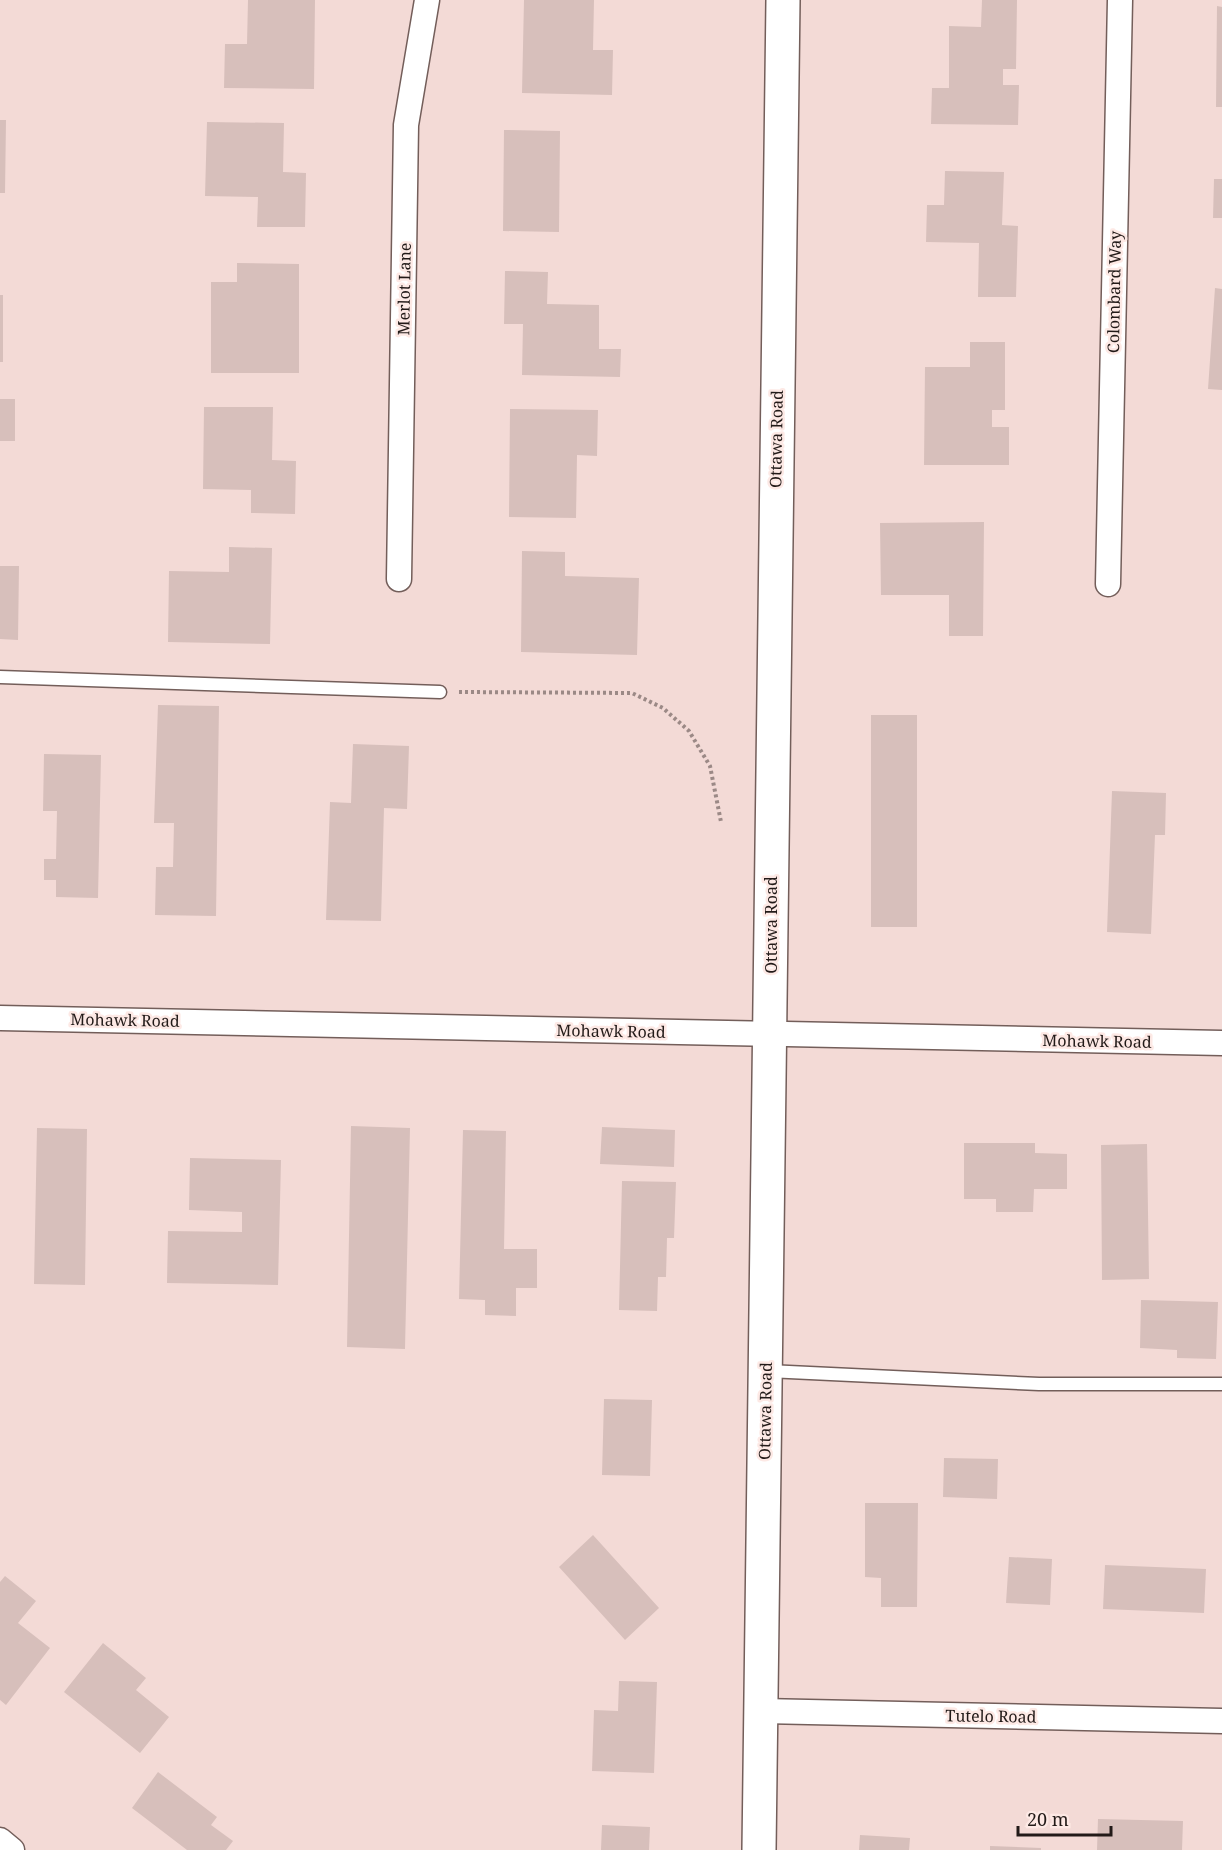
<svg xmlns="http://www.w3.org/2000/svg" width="1222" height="1850" font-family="'Noto Serif',serif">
<rect width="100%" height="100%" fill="#f3dad6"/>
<path fill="#d7bfbb" d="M248 0H315L314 89 224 88 225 44H247Z
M524 0H594L593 50H613L612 95 522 93Z
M982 0H1017L1016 69H1003V85H1019L1018 125 931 124 932 88H949V26L981 27Z
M1217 6 1222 7V107H1216Z
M0 120H6L5 193H0Z
M207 122 284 123 283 172 306 173 305 227H257L258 197 205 196Z
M504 130 560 131 559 232 503 231Z
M945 171 1004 172 1002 225 1018 226 1016 297H978L979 243 926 242 927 205H944Z
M1214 179H1222V218H1213Z
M237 263 299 264V373H211V282H237Z
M505 271 548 272 547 304 599 305V349H621L620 377 522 375 523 324H504Z
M1215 288 1222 289V390L1208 389Z
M0 295H3V362H0Z
M970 342H1005V410H992V427H1009V465H924L925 367H970Z
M0 399H15V441H0Z
M204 407H273L272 460 296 461 295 514 251 513V490L203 489Z
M510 409 598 410 597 456 577 455 576 518 509 517Z
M984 522 983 636H949V595H881L880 523Z
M229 547 272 548 270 644 168 642 169 571 229 572Z
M522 551 565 552V576L639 578 637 655 521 652Z
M0 566H19L18 640 0 639Z
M158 705 219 706 216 916 155 915 156 867H173L174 823H154Z
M871 715H917V927H871Z
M353 744 409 746 407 809 384 808 381 921 326 920 330 802 351 803Z
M44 754 101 755 98 898 56 897V880H44V859H56L57 811H43Z
M1112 791 1166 793 1165 835H1155L1151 934 1107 932Z
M351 1126 410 1128 405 1349 347 1347Z
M602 1127 675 1130 674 1167 600 1164Z
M37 1128 87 1129 85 1285 34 1284Z
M463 1130 506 1131 504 1249H537V1288H516V1316L485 1315V1300L459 1299Z
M964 1143H1035V1153L1067 1154V1189H1034L1033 1212H996V1199H964Z
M1147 1144 1149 1279 1102 1280 1101 1145Z
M190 1158 281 1160 278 1285 167 1283 168 1231 242 1232V1212L189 1210Z
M622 1181 676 1182 674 1238H667L666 1277H658L657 1311 619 1310Z
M1141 1300 1218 1302 1216 1359 1177 1358V1350L1140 1348Z
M604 1399 652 1400 650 1476 602 1475Z
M944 1458 998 1459 997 1499 943 1497Z
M865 1503H918L917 1607H881V1578L865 1577Z
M593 1535 659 1608 625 1640 559 1567Z
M1009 1557 1052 1559 1050 1605 1006 1603Z
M1105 1565 1206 1569 1204 1613 1103 1609Z
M5 1576 36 1601 18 1623 50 1648 6 1705 0 1700V1582Z
M103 1643 146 1678 136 1690 169 1717 140 1753 64 1692Z
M619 1681 657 1682 654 1773 592 1771 594 1710 618 1711Z
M158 1772 217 1817 211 1825 233 1841 226 1850H187L132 1808Z
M1098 1819 1183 1821 1182 1850H1097Z
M602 1825 650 1827 649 1850H601Z
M860 1835 910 1838 909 1850H859Z
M990 1846 1041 1848V1850H990Z"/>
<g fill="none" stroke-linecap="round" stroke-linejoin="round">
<g stroke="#735e5a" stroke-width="15">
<path id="lane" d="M0 677 440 692
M768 1371 1039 1384H1222"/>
</g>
<g stroke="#735e5a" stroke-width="27">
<path id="street" d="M399 579 406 125 427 0
M1108 584 1120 0
M0 1018 1222 1043
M761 1711 1222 1721
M0 1840 12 1850"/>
</g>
<g stroke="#735e5a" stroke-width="36">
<path id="secondary" d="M759 1850 783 0"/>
</g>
<path stroke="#9b8986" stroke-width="4" stroke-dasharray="3 3" stroke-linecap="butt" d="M459 692 632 693 663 708 689 731 710 766 721 822"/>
<use href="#lane" stroke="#fff" stroke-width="12"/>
<use href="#street" stroke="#fff" stroke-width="24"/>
<use href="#secondary" stroke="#fff" stroke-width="33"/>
</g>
<g text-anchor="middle" stroke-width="5" stroke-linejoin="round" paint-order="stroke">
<g font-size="16" fill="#221a18" stroke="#fde9e5">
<text transform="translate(404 289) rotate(-89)" y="6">Merlot Lane</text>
<text transform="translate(1114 292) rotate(-89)" y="6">Colombard Way</text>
<text transform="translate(776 439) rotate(-89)" y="6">Ottawa Road</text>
<text transform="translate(771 925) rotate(-90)" y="6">Ottawa Road</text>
<text transform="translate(125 1020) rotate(1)" y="6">Mohawk Road</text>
<text transform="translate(611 1031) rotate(1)" y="6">Mohawk Road</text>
<text transform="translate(1097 1041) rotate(1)" y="6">Mohawk Road</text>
<text transform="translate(765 1411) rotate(-89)" y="6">Ottawa Road</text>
<text transform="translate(991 1716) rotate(1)" y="6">Tutelo Road</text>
</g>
</g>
<path d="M1018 1826v9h93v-9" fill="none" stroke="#221a18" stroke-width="3"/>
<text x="1027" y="1826" font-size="18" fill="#221a18" stroke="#fde9e5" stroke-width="4.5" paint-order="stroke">20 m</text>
</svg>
